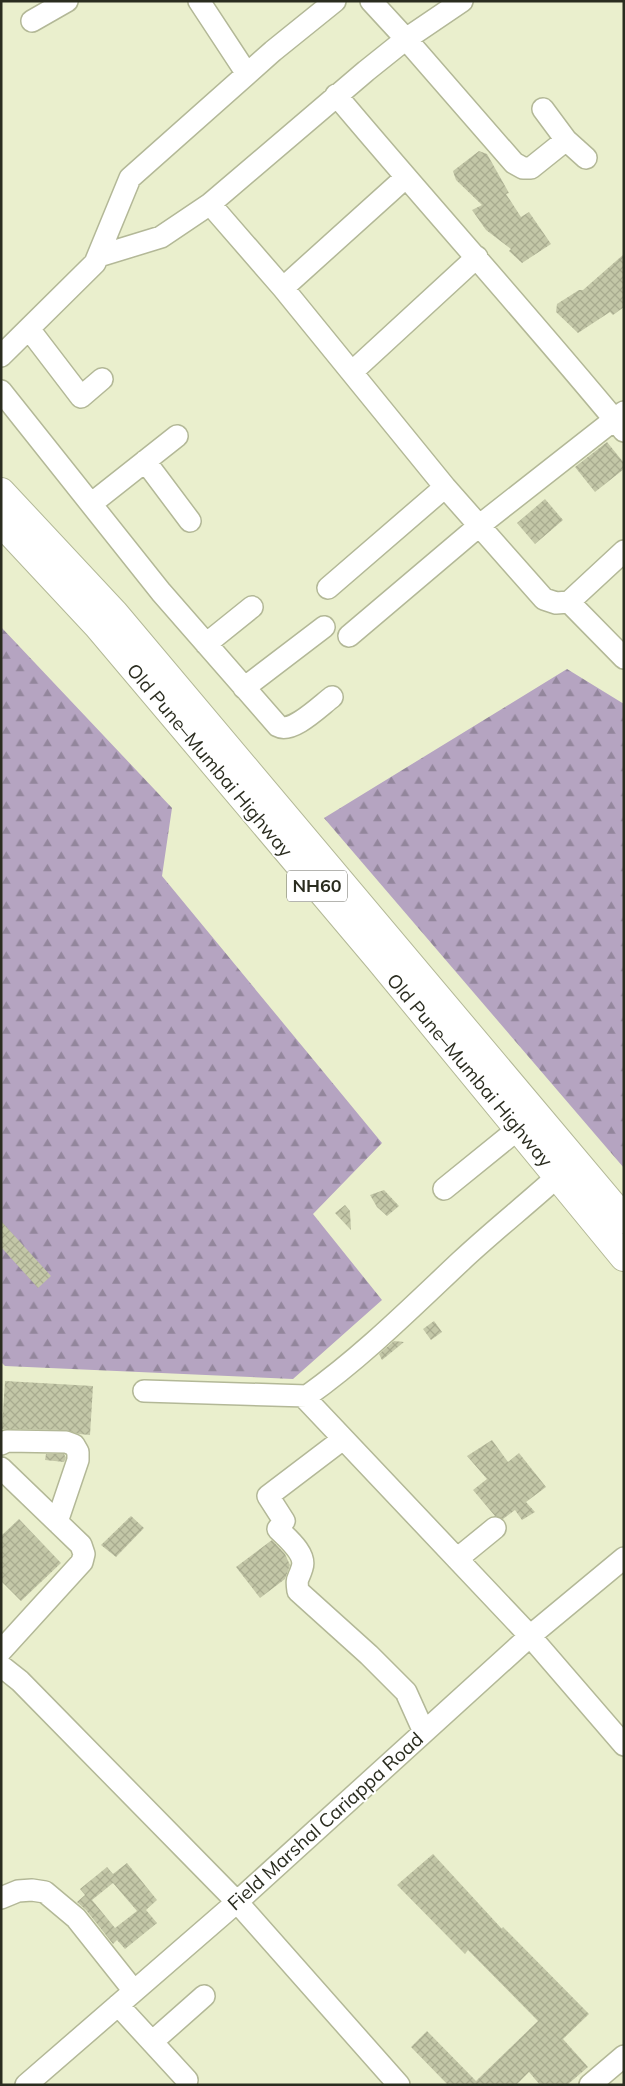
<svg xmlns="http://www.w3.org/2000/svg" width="625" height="2086" font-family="Mulish,sans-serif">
<defs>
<pattern id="forest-firs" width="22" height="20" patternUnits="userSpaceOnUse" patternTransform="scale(1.25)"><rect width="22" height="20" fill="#b5a4c1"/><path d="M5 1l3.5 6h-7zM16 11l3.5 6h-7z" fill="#93869c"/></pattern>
<pattern id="building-cross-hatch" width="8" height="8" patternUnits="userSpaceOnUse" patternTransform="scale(1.25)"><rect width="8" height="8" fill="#c3c7a7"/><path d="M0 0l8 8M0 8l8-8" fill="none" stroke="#a8ab8f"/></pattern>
</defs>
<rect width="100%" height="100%" fill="#eaefcd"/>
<path fill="url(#forest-firs)" d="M1 627 172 808 162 876 382 1143 313 1214 382 1300 293 1379 5 1366 1 1362Z
M567 669 624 704V1168L324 818Z"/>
<path fill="url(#building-cross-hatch)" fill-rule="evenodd" d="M479 151 487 154 509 193 506 194 521 217 529 212 551 244 522 263 509 251 511 249 486 230 472 210 482 205 456 180 453 171Z
M624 254V307L613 315 610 312 578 333 556 312 557 304 579 290H583Z
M607 442 624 463V469L595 492 575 467Z
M545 499 563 520 535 544 517 523Z
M384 1190 399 1206 387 1216 377 1207 370 1195Z
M345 1205 350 1211 351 1230 335 1213Z
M1 1221 51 1276 38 1288 1 1247Z
M434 1321 442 1332 431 1340 423 1329Z
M394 1341 404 1342 382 1360 379 1354Z
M5 1381 93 1386 90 1435 79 1434 66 1430 2 1429Z
M492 1440 508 1462 519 1453 546 1487 526 1502 535 1512 522 1520 515 1510 503 1519 495 1516 473 1490 487 1479 467 1456Z
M46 1454H64L66 1458 64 1462 45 1460Z
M131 1516 144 1528 116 1557 101 1545Z
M19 1519 61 1563 21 1601 1 1581V1536Z
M272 1540 285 1554 290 1565 285 1579 260 1598 236 1567Z
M433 1854 502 1929 503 1927 589 2014 563 2039 588 2067 567 2085H540L529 2072 516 2085H448L411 2047 427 2031 476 2081 538 2021 468 1950 465 1954 397 1885Z
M127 1863 157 1900 146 1910 157 1923 125 1949 117 1940 113 1944 86 1910 77 1902 85 1895 80 1889 107 1867 113 1874ZM113 1883 137 1911 115 1928 92 1900Z"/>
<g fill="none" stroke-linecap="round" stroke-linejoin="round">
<g stroke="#b3b897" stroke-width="24">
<path id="minor" d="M199 1 247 74
M371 1 406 39 514 163 523 168H531L566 140
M32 21 67 1
M336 95C431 208 530 317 624 431
M543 109 566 140 586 158
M210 204 283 288 445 487 544 599 556 603 569 602 624 658
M99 256 161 237 210 204 366 71 406 39 462 1
M283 288 405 178
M29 329 81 397 102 379
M1 356 95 263 130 178 273 51 335 1
M352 372 477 257
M1 391 161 592 278 726C292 734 320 706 332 697
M145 461 190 521
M91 504 177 436
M328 588 445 487
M569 602 624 551
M349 636 480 525 624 412
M206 644 252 607
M244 688 324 627
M444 1189 518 1129
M144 1391 307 1396C362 1357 411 1308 461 1261 492 1232 526 1205 558 1176
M303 1396 530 1636 624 1745
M343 1439 268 1496 284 1521 278 1529C287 1538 307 1554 302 1568 298 1581 296 1577 298 1591L369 1655 406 1692 424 1732
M1 1444 7 1441 66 1442 74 1445 78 1452V1460L57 1522
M1 1468 81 1545 84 1554 82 1562 1 1651
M457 1559 495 1528
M1 1666 20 1681 237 1902 399 2085
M1 1898 18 1891 32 1890 45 1892 76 1918 134 1991
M118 2005 187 2080
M152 2042 204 1996
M26 2085 237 1902 530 1636 624 1558
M590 2085 624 2056"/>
</g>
<g stroke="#b3b897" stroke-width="30">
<path id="highway" d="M1 492 114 613 624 1219
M1 522 98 626 379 959 624 1257"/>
</g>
<use href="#minor" stroke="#fff" stroke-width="21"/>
<use href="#highway" stroke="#fff" stroke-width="28"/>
</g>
<g text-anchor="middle" stroke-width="4" stroke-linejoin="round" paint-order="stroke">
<rect fill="#fff" stroke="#6a6b62" stroke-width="1" x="287" y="870.5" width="60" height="31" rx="4"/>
<g font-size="18" font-weight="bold" fill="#2a2c1f">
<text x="317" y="892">NH60</text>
</g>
<g font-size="19" fill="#2a2c1f" stroke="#fff">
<text transform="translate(210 760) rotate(50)" y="7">Old Pune–Mumbai Highway</text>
<text transform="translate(470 1070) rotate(50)" y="7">Old Pune–Mumbai Highway</text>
<text transform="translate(325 1821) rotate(-42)" y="7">Field Marshal Cariappa Road</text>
</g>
</g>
<rect width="625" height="2086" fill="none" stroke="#2a2c1f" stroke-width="5"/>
</svg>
